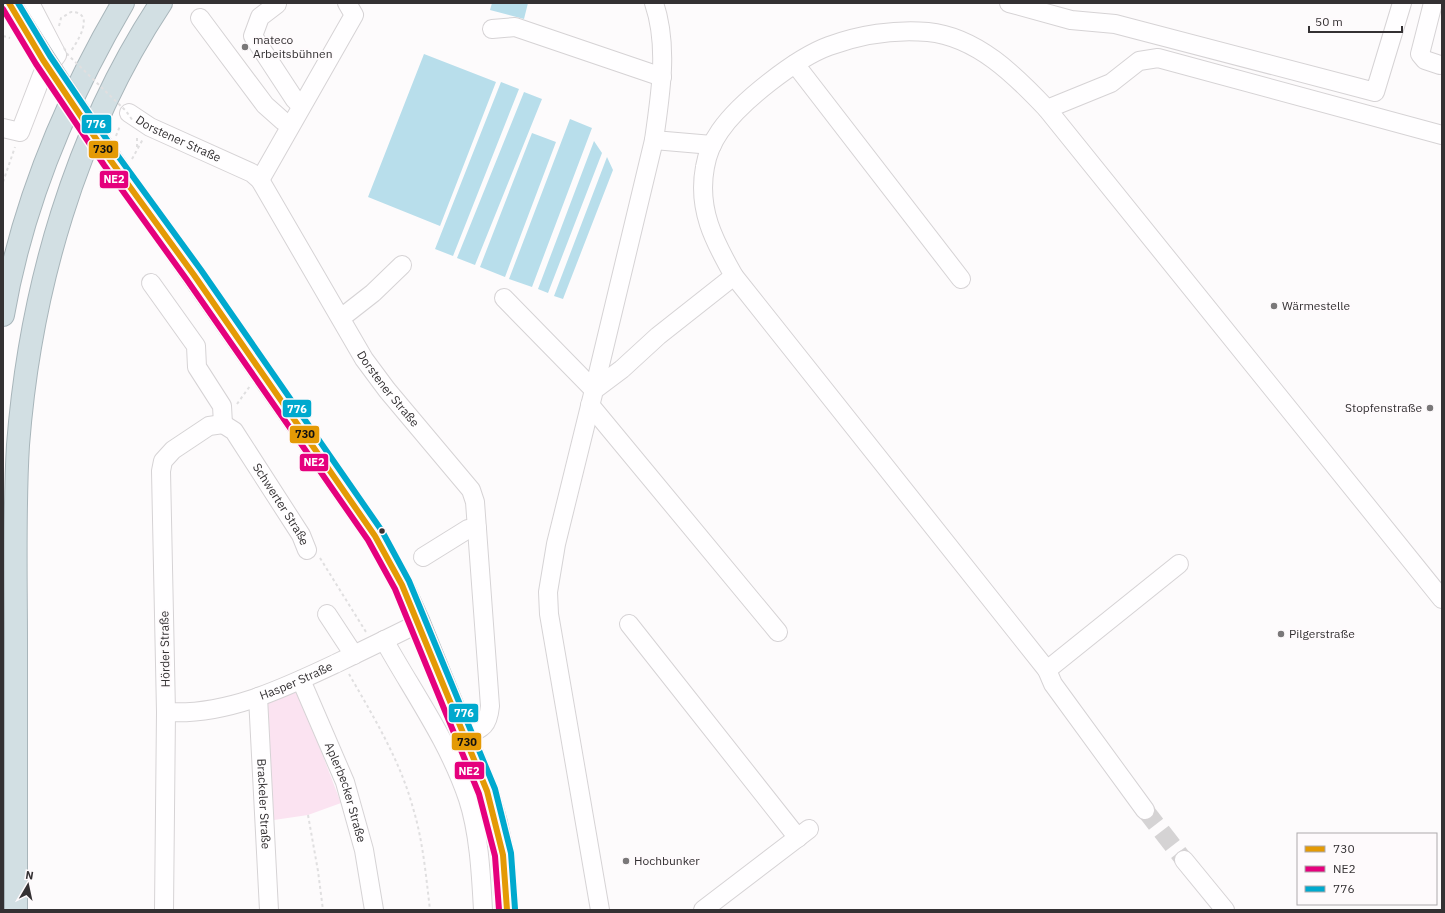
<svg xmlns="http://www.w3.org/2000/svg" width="1445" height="913" font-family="'IBM Plex Sans',sans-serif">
<rect width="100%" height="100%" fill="#fdfbfc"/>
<path fill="#fbe3f1" d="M298 691 341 803 308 815 274 820 266 703Z"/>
<path fill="#b8deeb" d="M492 3H528L524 19 490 10Z
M424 54 496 82 440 226 368 197Z
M501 82 519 89 453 256 435 249Z
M524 92 542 99 475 265 457 258Z
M570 119 592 128 532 287 509 279Z
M532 133 556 142 505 277 480 267Z
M594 141 602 153 548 293 538 289Z
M607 157 613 170 563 299 554 296Z"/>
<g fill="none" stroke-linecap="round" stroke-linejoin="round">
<path stroke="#d5d3d4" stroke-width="18" stroke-dasharray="18 9" stroke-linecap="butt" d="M1145 810 1184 860"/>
<g stroke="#d6d3d5" stroke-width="20">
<g id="minor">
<path d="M654 3C669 47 660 96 654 140L712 145"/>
<path d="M1009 3 1071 20 1115 24 1375 92 1402 3"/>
<path d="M1433 3 1420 54 1425 60 1440 65"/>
<path d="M277 4 260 17 253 36 295 100"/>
<path d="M200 18 265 105 283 121"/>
<path d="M492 29 515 27 662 77"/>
<path d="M795 64 961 279"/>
<path d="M1047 109 1442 599"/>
<path id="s1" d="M129 113 150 127 252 173 260 180 364 359 387 390 471 490 475 502 490 706C488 726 483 728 465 736"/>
<path d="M3 128 20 132 42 75 57 55 30 3"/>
<path d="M260 180 354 15 347 3"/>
<path d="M151 283 196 346 197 367 222 406 223 424"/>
<path d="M504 298 594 390 654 140"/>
<path d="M341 318 373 293 402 265"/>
<path d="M590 405 778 632"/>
<path id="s2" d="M223 424 234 431 301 535 307 550"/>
<path d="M423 557 468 529 477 528"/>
<path d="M327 614 354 655"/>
<path d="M629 624 798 838"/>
<path d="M384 640C413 692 449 742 468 799 479 833 481 874 483 910"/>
<path d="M1047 670 1179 564"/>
<path id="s3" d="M301 680 345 782 364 850 374 910"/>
<path id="s4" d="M258 697 269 910"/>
<path id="s5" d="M166 712C226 716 284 688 337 663 364 650 391 637 419 623"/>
<path d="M1145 810 1053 684 1047 670 734 276C714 241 697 209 705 167 707 155 713 141 720 131 740 102 796 58 829 46 859 35 895 29 928 32 977 37 1015 75 1047 109L1111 83 1139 61 1158 58 1442 135"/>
<path d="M1184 860 1225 910"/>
<path d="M164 910 166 712 161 471 163 461 173 450 209 426 223 424"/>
<path d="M600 910 549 614 548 592 556 544 594 390 622 369 658 336 734 276"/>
<path d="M703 910 809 829"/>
</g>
</g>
<g stroke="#a8b5ba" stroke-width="24">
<path id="major" d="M171 244 375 536 402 585 419 623 487 791 496 823 503 855 507 910"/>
</g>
<g stroke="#a8b5ba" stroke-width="24">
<path id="highway" d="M3 315C22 204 66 100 123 3
M16 910C16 821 16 732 16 642 16 577 14 510 18 445 30 290 75 133 161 3"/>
</g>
<path stroke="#e0dfe0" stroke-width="2" stroke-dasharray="3 3" stroke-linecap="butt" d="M59 26 61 18 71 12C96 12 78 41 71 51
M3 36 10 38
M116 136 120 126
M137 147V138
M132 159 143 139
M3 182 15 147
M237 404 250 386
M320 558 366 632
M349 674C373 716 400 760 413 808 423 841 426 876 430 910
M308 815 318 871 323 910"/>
<use href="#minor" stroke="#fffeff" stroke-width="18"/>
<use href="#major" stroke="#e4ecee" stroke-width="22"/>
<use href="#highway" stroke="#d2dfe3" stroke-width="22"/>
<g stroke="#a8b5ba" stroke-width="24" stroke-linecap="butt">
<path id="major-bridge" d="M9 3C59 86 114 165 171 244"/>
</g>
<path stroke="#e0dfe0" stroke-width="2" stroke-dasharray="3 3" stroke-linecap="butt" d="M64 48 68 55 126 111 133 121"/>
<use href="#major-bridge" stroke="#e4ecee" stroke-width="22"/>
<g stroke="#fefafc" stroke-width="9">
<path id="bus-1" d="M9 3 43 60 111 161 194 275 375 536 402 585 487 791 503 855 507 910"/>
</g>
<g stroke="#fefafc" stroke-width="9">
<path id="bus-2" d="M3 9 36 64 104 165 187 280 368 540 395 589 479 794 495 856 499 910"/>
</g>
<g stroke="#fefafc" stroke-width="9">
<path id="bus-3" d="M18 3 50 56 118 156 201 270 382 531 409 581 495 789 511 853 515 909"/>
</g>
<use href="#bus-1" stroke="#e49a05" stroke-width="6"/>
<use href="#bus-2" stroke="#e5007d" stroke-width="6"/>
<use href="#bus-3" stroke="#00a9ce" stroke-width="6"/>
</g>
<g fill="#7a7879" stroke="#fefafc" stroke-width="1.5">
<circle cx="245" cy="47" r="4"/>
<circle cx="1274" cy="306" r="4"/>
<circle cx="1430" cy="408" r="4"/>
<circle cx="1281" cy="634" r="4"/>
<circle cx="626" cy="861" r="4"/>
</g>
<circle fill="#343133" stroke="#fefafc" stroke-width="1.5" cx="382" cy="531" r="3.5"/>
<g text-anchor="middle" stroke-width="3.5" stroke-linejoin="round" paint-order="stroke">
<g font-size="12" fill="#343133" stroke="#fefafc" text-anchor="start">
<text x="253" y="44">mateco<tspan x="253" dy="14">Arbeitsbühnen</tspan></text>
<text x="1282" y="310">Wärmestelle</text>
<text x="1422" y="412" text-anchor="end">Stopfenstraße</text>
<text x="1289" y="638">Pilgerstraße</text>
<text x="634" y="865">Hochbunker</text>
</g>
<g font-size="12" fill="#343133" stroke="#fefafc">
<text dy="4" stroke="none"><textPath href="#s1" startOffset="56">Dorstener Straße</textPath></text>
<text dy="4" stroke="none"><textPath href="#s1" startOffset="393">Dorstener Straße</textPath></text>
<text dy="4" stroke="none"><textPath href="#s2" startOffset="100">Schwerter Straße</textPath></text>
<text transform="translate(165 649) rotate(-91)" y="4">Hörder Straße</text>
<text dy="4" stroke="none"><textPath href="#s5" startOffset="135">Hasper Straße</textPath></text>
<text dy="4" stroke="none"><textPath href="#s3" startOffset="121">Aplerbecker Straße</textPath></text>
<text dy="4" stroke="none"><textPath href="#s4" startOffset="107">Brackeler Straße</textPath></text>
</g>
</g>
<g stroke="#fefafc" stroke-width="1.5">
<rect x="81" y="114" width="31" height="20" rx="4" fill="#00a9ce"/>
<rect x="88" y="140" width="31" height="19" rx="4" fill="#e49a05"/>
<rect x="99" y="170" width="30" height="19" rx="4" fill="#e5007d"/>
<rect x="282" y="399" width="30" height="19" rx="4" fill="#00a9ce"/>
<rect x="289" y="425" width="31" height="19" rx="4" fill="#e49a05"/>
<rect x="299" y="453" width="30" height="19" rx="4" fill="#e5007d"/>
<rect x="448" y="703" width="31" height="20" rx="4" fill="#00a9ce"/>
<rect x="451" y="732" width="31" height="19" rx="4" fill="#e49a05"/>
<rect x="454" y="761" width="31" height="19" rx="4" fill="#e5007d"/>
</g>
<g font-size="11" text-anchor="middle" font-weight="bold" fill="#fff">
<text x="96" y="128">776</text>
<text x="114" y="183">NE2</text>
<text x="297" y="413">776</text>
<text x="314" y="466">NE2</text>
<text x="464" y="717">776</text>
<text x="469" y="775">NE2</text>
</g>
<g font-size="11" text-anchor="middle" font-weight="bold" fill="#111">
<text x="103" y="153">730</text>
<text x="305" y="438">730</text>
<text x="467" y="746">730</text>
</g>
<rect width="1445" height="913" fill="none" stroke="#343133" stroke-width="8"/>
<rect x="1297" y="833" width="140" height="72" fill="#fefafc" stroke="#adaaac"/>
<rect x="1305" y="846" width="20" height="6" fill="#e49a05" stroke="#adaaac"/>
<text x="1333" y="853" font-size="12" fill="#343133">730</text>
<rect x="1305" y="866" width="20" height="6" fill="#e5007d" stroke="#adaaac"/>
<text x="1333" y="873" font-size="12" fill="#343133">NE2</text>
<rect x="1305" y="886" width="20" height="6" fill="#00a9ce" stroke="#adaaac"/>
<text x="1333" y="893" font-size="12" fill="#343133">776</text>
<g transform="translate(28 885) rotate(9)" stroke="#fefafc" stroke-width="3" paint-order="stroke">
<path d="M0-3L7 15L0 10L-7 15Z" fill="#343133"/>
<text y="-6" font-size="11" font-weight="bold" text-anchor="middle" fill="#343133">N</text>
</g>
<path d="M1309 26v6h93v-6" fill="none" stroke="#343133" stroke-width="2"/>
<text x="1315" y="26" font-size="12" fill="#343133" stroke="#fefafc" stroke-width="3" paint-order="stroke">50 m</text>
</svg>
